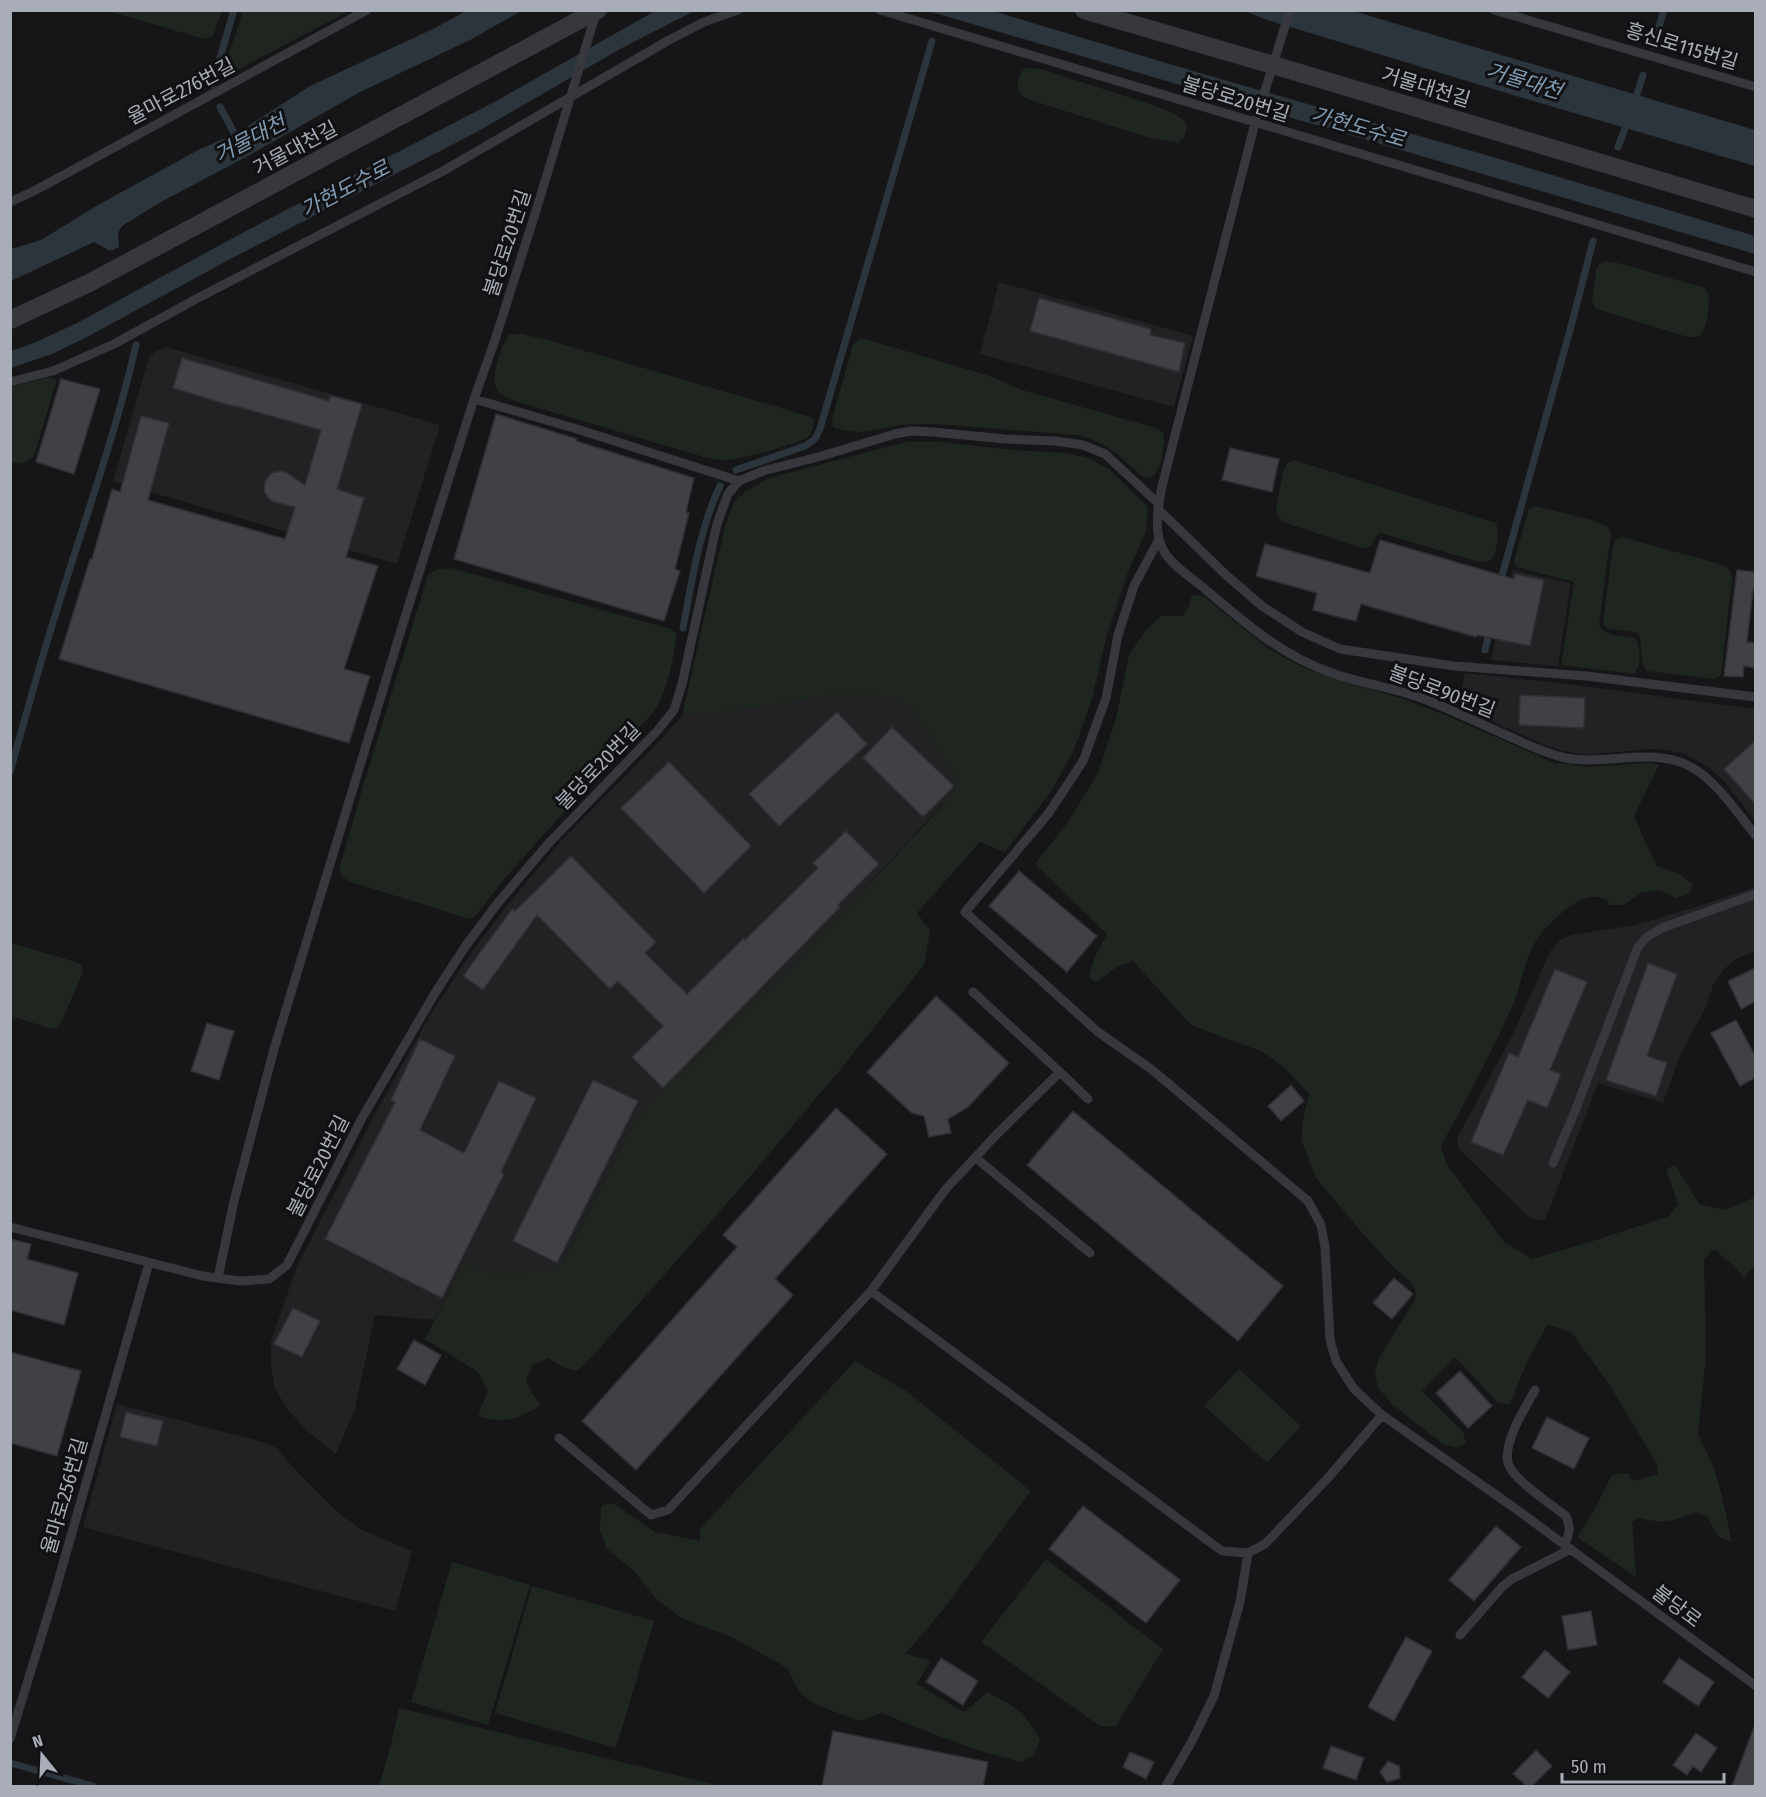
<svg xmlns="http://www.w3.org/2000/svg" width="1766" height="1797" font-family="'Fira Sans Condensed','Noto Sans KR',sans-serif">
<rect width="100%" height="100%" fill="#161618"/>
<path fill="#222225" d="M999 282 1193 336 1174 407 980 354Z
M166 347 440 425 397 564 113 481 149 358 155 352Z
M1512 570 1571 583 1558 666 1491 660Z
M1464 673 1567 684 1755 709V821L1723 780 1707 766 1685 754 1667 750 1649 749 1586 755 1563 751 1545 745 1460 707Z
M837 694H865L890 697 911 707 953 772 956 786 950 796 795 964 649 1104 635 1122 562 1263 552 1271 495 1274 464 1263 434 1320 375 1315 355 1408 336 1454 307 1431 288 1410 275 1389 271 1366V1341L297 1266 375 1114 430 1015 474 949 505 908 559 843 656 745 682 716 747 709Z
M1755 887V951L1736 959 1722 971 1713 985 1706 1007 1680 1055 1663 1103 1598 1083 1545 1220 1531 1219 1458 1148 1457 1138 1513 1034 1551 950 1560 940 1572 935 1635 925 1696 907Z
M117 1404 255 1440 269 1444 278 1449 296 1471 335 1510 360 1529 412 1551 395 1611 83 1527Z"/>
<path fill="#1e261f" d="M108 11 222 10V11L213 36 209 38 204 39Z
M243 11V10L349 11 237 70 230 69 227 64 228 57Z
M1026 68 1041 69 1150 104 1173 113 1184 120 1187 126 1184 138 1178 143 1147 137 1027 99C1014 90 1017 84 1022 71Z
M1606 261 1618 263 1705 288 1709 295C1709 305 1708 335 1697 337 1692 338 1686 336 1681 335L1596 309 1592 303 1596 270 1599 264Z
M510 334H521L544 339 785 409 813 418C814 424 813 431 809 436 804 443 741 458 730 460 719 461 708 458 697 455L525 404C517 401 505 399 499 392 488 381 501 345 510 334Z
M859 339H866L892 347 990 376 1022 390 1156 428 1164 434C1164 449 1162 469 1151 478L1143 477C1120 457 1107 442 1077 435L933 424C920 424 907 424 894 426 868 431 861 436 833 427L832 419 853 345Z
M47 378H55L56 382 36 450C30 463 24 466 11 462V387Z
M906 442H942L1013 450 1065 453 1088 458 1109 469 1148 507 1146 531 1128 572 1107 635 1091 702 1073 752 1052 790 1005 852 980 842 917 913 930 931 924 965 844 1065 737 1192 591 1358 577 1371 564 1368 548 1358 533 1365 526 1379 531 1392 541 1405C522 1418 500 1426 478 1415L488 1391 478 1372 425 1339 464 1263 496 1274 552 1271 562 1263 635 1122 649 1104 795 964 933 816 950 796 956 786 953 772 911 707 890 697 865 694H837L747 709 682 716 725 527 734 502 745 492 769 478Z
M1294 460 1496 523C1499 531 1498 557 1489 561 1488 562 1480 562 1479 562L1381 533 1376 536C1373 545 1371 548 1361 548L1283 522 1277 515 1276 506 1284 470 1287 463Z
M1535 506 1592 520 1607 526 1611 533 1599 624C1603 638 1624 634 1636 639 1640 650 1642 664 1634 674L1561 665 1574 582 1516 567 1514 561 1529 509Z
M1622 537 1723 565 1730 570 1732 579 1721 675 1715 679 1647 671C1638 661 1644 645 1638 633L1606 628 1603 623 1613 547 1615 540Z
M451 568 671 629 677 635C672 662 669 687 655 710L505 878 477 914 470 919 351 882 342 877 339 870 364 783 428 575 437 569Z
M1192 595 1203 596 1269 649 1304 668 1344 682 1400 698 1443 714 1552 762 1588 767 1648 763 1659 765 1634 816 1643 837 1657 866 1681 875 1693 885 1689 893 1676 898 1659 890 1641 893 1623 905H1610C1610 904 1605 899 1604 899 1581 887 1543 928 1533 946 1523 964 1521 988 1512 1007 1491 1054 1466 1100 1441 1146L1446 1163 1504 1242 1532 1259 1593 1241 1669 1216 1678 1204 1666 1169 1675 1165 1699 1204 1725 1210 1755 1197V1266L1744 1277 1734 1266 1714 1249 1704 1259 1706 1355 1698 1435 1713 1465 1721 1492 1732 1542 1719 1537 1707 1517 1696 1512C1670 1522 1666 1524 1639 1518L1632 1522 1636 1577 1577 1537 1592 1514 1612 1475 1628 1473 1632 1481 1658 1474 1657 1464 1609 1384 1572 1333 1548 1324 1527 1362 1510 1404 1498 1403 1455 1357 1422 1391 1463 1432 1466 1443 1458 1448 1443 1444 1393 1405 1378 1388 1375 1373 1379 1358 1414 1301 1416 1293 1412 1283 1392 1266 1360 1230 1316 1178 1301 1139 1304 1115 1309 1094 1285 1068 1263 1052 1191 1025 1133 961 1117 967 1096 982 1089 978 1095 956 1107 934 1035 864 1068 822 1098 773 1116 718 1129 655 1146 630 1161 616H1182L1188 608Z
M11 943 73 961 82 965 83 972 61 1023 56 1028H49L11 1016Z
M855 1361 906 1391 1031 1491 939 1615 905 1654 931 1660 917 1684 964 1712 988 1692C1015 1707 1024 1711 1040 1739L1035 1754 1023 1762C974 1752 929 1732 882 1713L859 1721 812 1703 798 1690 787 1668 734 1638 683 1619 655 1598 634 1571 607 1549 600 1530 601 1507 608 1503 616 1505 655 1532 700 1541V1529Z
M1239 1369 1301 1426 1267 1463 1204 1406Z
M1046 1559 1163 1649 1116 1726H1100L981 1642Z
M452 1562 530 1585 488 1725 411 1702Z
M532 1586 654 1621 616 1748 495 1713Z
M399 1708 721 1786H379L390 1748Z"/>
<path fill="#2c353c" d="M466 11H521L470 40 360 92 248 156 159 203 122 226 118 233 119 247 110 251 94 242 11 281V249L41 240 98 205 200 149 237 133 310 86 435 28Z
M655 11H694L620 49 475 133 236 256 87 337 52 354 11 368V351L34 343 77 323 244 232 498 100Z
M928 11H993L1203 74 1486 155 1755 236V254Z
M1245 11H1353L1755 130V166L1523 98 1264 19Z"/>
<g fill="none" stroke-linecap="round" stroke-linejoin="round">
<path stroke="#2c353c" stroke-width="7" d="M1653 46 1664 10
M212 85 234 10
M1634 104 1643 75
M220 107 239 142
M1618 147 1628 120
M736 470 805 446 815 439 820 429 932 41
M1500 583 1573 319 1593 241
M683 628C692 581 699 530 720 486
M1485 650 1490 629
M10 772C25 719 39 666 56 613 83 524 115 437 136 345
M10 1763 93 1786"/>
</g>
<path fill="#404145" stroke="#303034" stroke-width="1.5" d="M1039 298 1151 329 1150 335 1185 343 1179 372 1030 331Z
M182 358 329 401 331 396 362 404 337 489 364 498 346 557 378 566 344 669 370 676 349 743 59 659 90 559H92L112 489 120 492 141 416 169 423 148 500 285 539 295 507 274 502 269 499 264 491 265 481 271 473 282 471 287 473 305 485 321 430 232 405V406L173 388Z
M61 379 100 389 74 474 36 462Z
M496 414 577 439 576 441 694 478 686 512 689 513 675 569 680 571 664 621 454 559Z
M1230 448 1279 459 1272 492 1222 480Z
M1380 540 1514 579 1515 574 1544 580 1530 646 1477 635 1476 637 1361 604 1356 621 1334 616 1313 610 1317 593 1256 576 1265 544 1370 573Z
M1737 570 1755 572V591L1753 590 1747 642 1755 643V668L1744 666 1743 677 1724 676Z
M1520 695 1585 698 1584 728 1519 725Z
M837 712 867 744 779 826 749 794Z
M892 727 954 786 923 817 863 758Z
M1755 741V804L1724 769Z
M669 762 751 846 704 893 621 808Z
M846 831 879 864 838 905 840 907 663 1088 632 1057 663 1026 618 981 610 989 537 915 483 990 463 976 512 909 515 911 571 856 656 942 645 953 687 994 744 938 745 940 818 868 813 863Z
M1019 871 1097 936 1067 972 989 906Z
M1648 963 1677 974 1647 1056 1667 1063 1656 1096 1606 1080Z
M1755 968V1002L1741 1009 1728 981Z
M1555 969 1587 982 1550 1070 1561 1074 1547 1108 1528 1100 1503 1155 1471 1142 1509 1053 1518 1057Z
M936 996 1009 1063 968 1107 948 1119 951 1133 929 1137 924 1116 912 1113 867 1072Z
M1736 1020 1755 1056V1078L1740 1086 1711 1033Z
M207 1023 234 1031 219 1080 191 1071Z
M420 1039 455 1056 420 1130 464 1153 499 1081 536 1098 501 1172 504 1174 442 1298 325 1239 395 1102 391 1100Z
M593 1080 638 1101 557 1263 513 1241Z
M1291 1085 1304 1101 1281 1121 1268 1106Z
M836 1108 887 1154 775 1279 793 1295 636 1470 582 1421 737 1247 723 1235Z
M1073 1111 1283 1286 1238 1341 1027 1165Z
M10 1239 31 1244 27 1259 78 1273 64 1325 10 1310Z
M1394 1278 1413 1294 1392 1319 1373 1303Z
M293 1308 320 1321 302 1357 274 1344Z
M414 1340 441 1355 425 1385 397 1369Z
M10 1352 81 1371 57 1456 10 1443Z
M1460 1371 1492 1406 1468 1428 1436 1393Z
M126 1412 163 1421 157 1446 120 1437Z
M1547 1417 1589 1438 1574 1469 1532 1448Z
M1083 1506 1180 1580 1146 1623 1049 1549Z
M1496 1526 1521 1547 1474 1601 1449 1580Z
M1591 1611 1597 1645 1568 1650 1562 1616Z
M1406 1637 1432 1651 1394 1721 1368 1707Z
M1545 1650 1570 1672 1548 1698 1522 1677Z
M941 1658 978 1681 963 1705 926 1682Z
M1679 1658 1714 1682 1698 1706 1663 1682Z
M1754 1727H1755V1786H1732Z
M833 1731 988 1762 983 1786H822Z
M1696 1733 1717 1748 1701 1772 1693 1766 1687 1775 1673 1765Z
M1331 1746 1364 1758 1356 1780 1323 1768Z
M1536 1750 1552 1766 1532 1786H1527L1513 1774Z
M1130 1752 1154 1762 1146 1779 1123 1767Z
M1388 1761 1399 1766 1400 1778 1387 1782 1380 1772Z"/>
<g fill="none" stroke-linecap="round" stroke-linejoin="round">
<path stroke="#37383d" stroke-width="9" d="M880 10 1756 272
M1290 10 1255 123 1162 486 1158 509 1226 575 1262 606 1302 632 1340 649 1454 666 1586 676 1756 697
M1494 10 1756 87
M10 202 34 191 367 10
M10 382 53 371 114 344 196 299 443 171 669 40 704 22 738 10
M474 399 577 429 739 481
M1158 509C1157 523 1156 539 1165 553 1174 567 1192 578 1205 589 1245 623 1282 656 1332 673 1362 684 1394 687 1424 699 1455 711 1485 726 1515 739 1532 747 1548 754 1566 758 1607 766 1653 746 1691 767 1716 780 1738 814 1756 836
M1159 539 1134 586 1118 635 1106 698 1083 761 1048 814 965 912 1098 1032 1151 1069 1308 1201 1321 1225 1325 1247 1330 1340 1336 1361 1354 1389 1382 1415 1516 1509 1756 1686
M1060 1072 1088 1099
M976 1158 1090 1253
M1553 1163 1575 1111 1638 947 1647 937 1662 928 1756 894
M10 1227 203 1276 240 1281 269 1279 287 1265 362 1118 435 993 467 944 497 904 548 844 658 730 674 710 682 684 717 524 728 494 739 481 763 471 818 457 895 434 911 431 933 432 1005 439 1055 441 1083 445 1105 454 1159 504
M218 1278 234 1201 274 1049 405 617 474 399 494 343 535 214 596 13
M871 1291 1222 1551 1248 1553 1265 1544 1327 1479 1382 1415
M1535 1390C1525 1408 1503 1442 1508 1463 1512 1479 1552 1505 1566 1516 1571 1528 1570 1533 1564 1545
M559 1438 651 1515 668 1510 871 1291 945 1190 996 1135 1060 1072 973 992
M1460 1635 1502 1587 1512 1579 1571 1549
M10 1739 55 1592 149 1263
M1166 1786 1192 1741 1214 1696 1240 1602 1248 1553"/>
<path stroke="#37383d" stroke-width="18" d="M1084 10 1273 65 1756 209
M10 320 89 283 598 10"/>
</g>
<g text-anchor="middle" stroke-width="6" stroke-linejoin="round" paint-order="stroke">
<g font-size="20" fill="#a8adb8" stroke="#111113">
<text transform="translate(1682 46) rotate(17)" y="7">흥신로115번길</text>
<text transform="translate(1426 87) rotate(17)" y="7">거물대천길</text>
<text transform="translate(181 91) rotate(-28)" y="7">율마로276번길</text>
<text transform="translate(1236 99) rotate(17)" y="7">불당로20번길</text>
<text transform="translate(295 148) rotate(-28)" y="7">거물대천길</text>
<text transform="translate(507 243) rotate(-72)" y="7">불당로20번길</text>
<text transform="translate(1442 691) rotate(21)" y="7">불당로90번길</text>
<text transform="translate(598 766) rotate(-46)" y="7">불당로20번길</text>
<text transform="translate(318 1166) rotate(-63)" y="7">불당로20번길</text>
<text transform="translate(64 1496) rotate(-74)" y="7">율마로256번길</text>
<text transform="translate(1677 1606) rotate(37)" y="7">불당로</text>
</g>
<g font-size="21" font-style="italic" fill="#7f9bb3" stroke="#111113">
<text transform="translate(1524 81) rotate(17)" y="7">거물대천</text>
<text transform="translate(1358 127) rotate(16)" y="7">가현도수로</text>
<text transform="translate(250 139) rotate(-28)" y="7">거물대천</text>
<text transform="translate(345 189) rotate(-28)" y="7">가현도수로</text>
</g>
</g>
<rect width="1766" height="1797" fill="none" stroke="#a8adb8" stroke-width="24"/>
<g transform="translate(42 1755) rotate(342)" stroke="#111113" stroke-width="4.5" paint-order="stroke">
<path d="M0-4.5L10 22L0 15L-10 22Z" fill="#a8adb8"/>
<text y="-9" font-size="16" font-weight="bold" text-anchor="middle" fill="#a8adb8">N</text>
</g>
<path d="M1562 1773v9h162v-9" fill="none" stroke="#a8adb8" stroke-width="3"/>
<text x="1571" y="1773" font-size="18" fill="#a8adb8" stroke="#111113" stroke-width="4.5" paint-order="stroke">50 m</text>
</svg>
